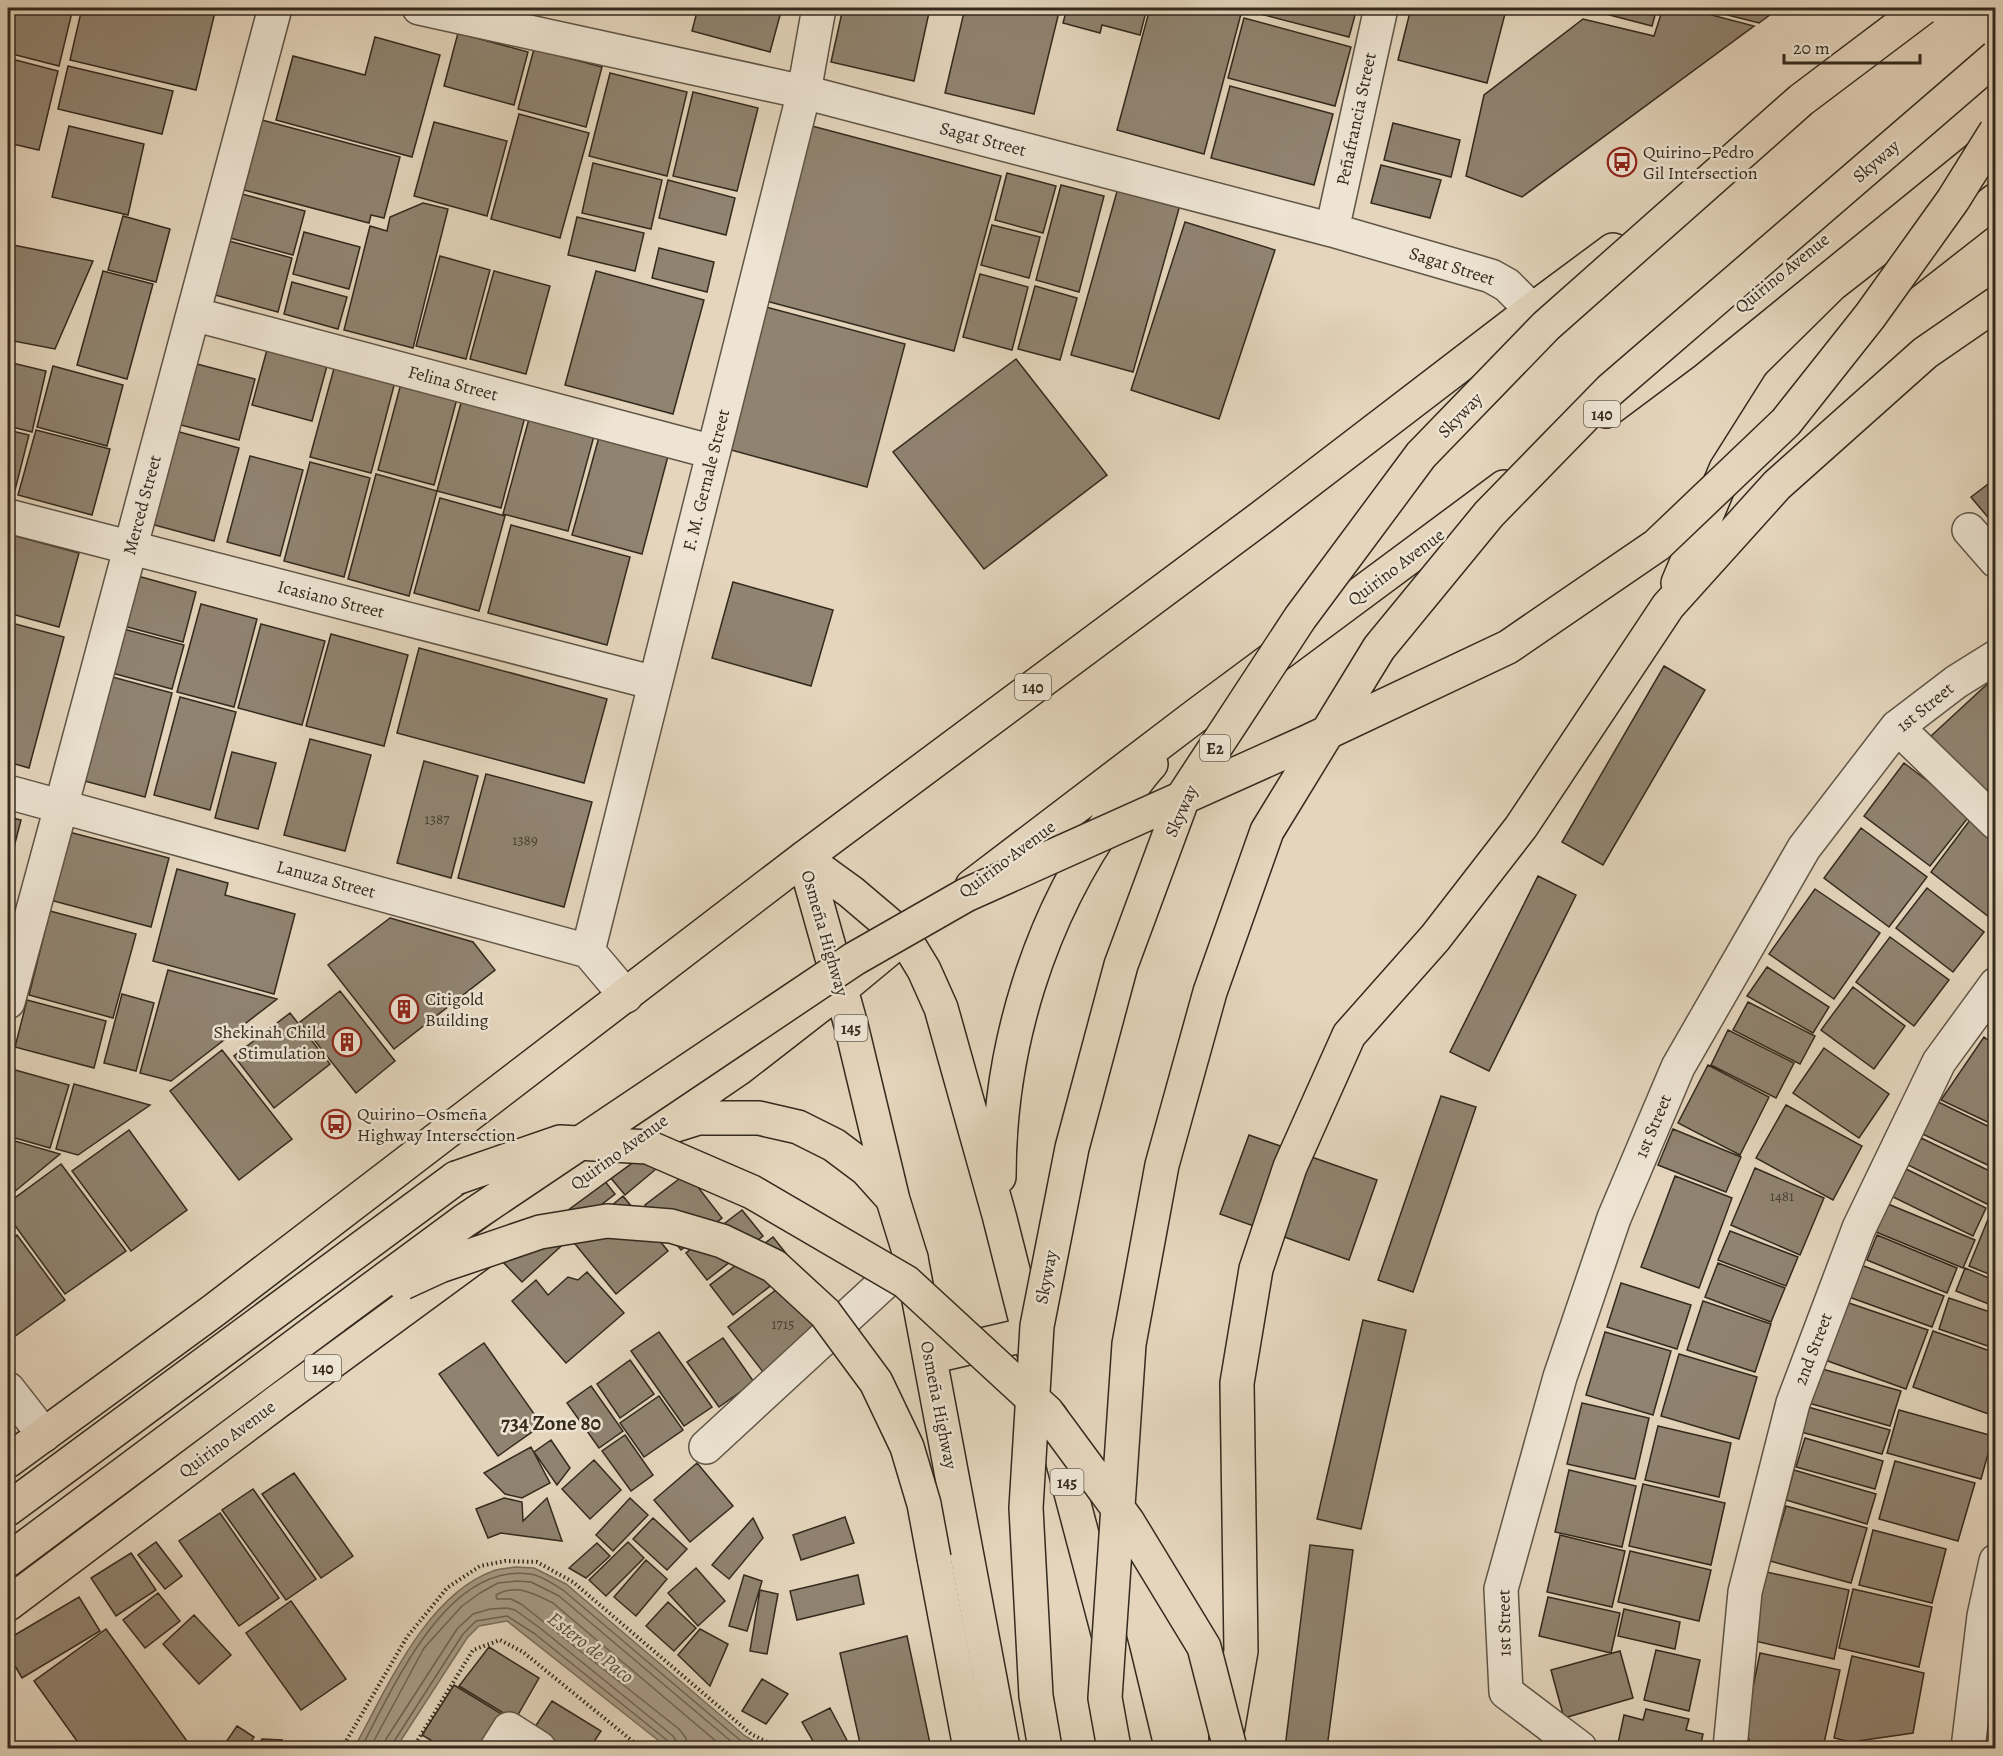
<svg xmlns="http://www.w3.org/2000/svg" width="2003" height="1756" font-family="Alegreya,serif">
<rect width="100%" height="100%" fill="#e4d5bc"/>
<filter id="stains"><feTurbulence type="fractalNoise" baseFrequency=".00333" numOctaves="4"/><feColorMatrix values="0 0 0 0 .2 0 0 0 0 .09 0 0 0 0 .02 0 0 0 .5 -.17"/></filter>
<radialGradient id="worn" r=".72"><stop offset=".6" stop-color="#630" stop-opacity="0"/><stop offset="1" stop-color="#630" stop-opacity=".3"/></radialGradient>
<path fill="#a89b86" stroke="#7a6e5c" stroke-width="1.5" d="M516 1567 534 1568 566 1584 745 1736 765 1748H668L507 1621 479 1626 467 1638 396 1748H354C387 1689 425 1596 493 1571 500 1568 509 1568 516 1567Z"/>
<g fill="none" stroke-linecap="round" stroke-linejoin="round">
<path stroke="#6e6252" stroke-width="1.5" d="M361 1748C393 1689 446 1562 530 1574 541 1575 553 1584 563 1590L741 1741 753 1748
M370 1748 424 1648 462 1606 480 1593 498 1583 516 1581 531 1582 559 1596 739 1748
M384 1748 386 1739 457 1629 473 1614 490 1609 507 1608 515 1610 540 1628 673 1736 677 1742 678 1748
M392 1748 393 1743 463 1634 476 1621 507 1616 535 1634 668 1741 671 1748
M687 1748 686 1738 679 1729 521 1604 511 1599H497L496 1595C516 1583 535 1594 553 1603L724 1748"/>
</g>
<path fill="#908370" stroke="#342a1e" stroke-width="1.5" d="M8 8H73L59 66 8 53Z
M82 8H216L196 90 70 60Z
M698 8H782L770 52 692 31Z
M843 8H930L914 81 831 62Z
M965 8H1060L1034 114 945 93Z
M1067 8H1147L1140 35 1102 25 1100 33 1063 23Z
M1150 8H1216L1241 14 1204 154 1117 130Z
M1237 8H1357L1349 37Z
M1411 8H1498L1506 10 1487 83 1398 60Z
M1566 8H1594L1593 14Z
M1599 8H1657L1652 26 1598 12Z
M1663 8H1685L1754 26 1522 197 1466 176 1484 95 1583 19 1654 36Z
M1700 8H1779L1759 23Z
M1244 18 1351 47 1335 106 1228 78Z
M458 33 528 52 514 105 444 86Z
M375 37 440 55 412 157 276 120 293 56 365 75Z
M534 49 602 67 586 127 518 109Z
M8 58 58 71 39 150 8 143Z
M68 66 173 91 162 134 58 109Z
M610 73 687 92 667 176 589 156Z
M1230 86 1333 114 1314 185 1211 158Z
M693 92 758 108 737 191 673 176Z
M519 114 589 133 560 238 491 219Z
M262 120 400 157 384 218 371 215 369 223 244 190Z
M434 122 507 141 487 216 414 196Z
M1393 123 1460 140 1451 177 1384 160Z
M69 126 144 144 128 215 52 197Z
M812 126 1001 176 954 351 766 301Z
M593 163 662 180 651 229 582 213Z
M1381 165 1441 180 1430 218 1371 203Z
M1007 173 1056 186 1043 233 995 220Z
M668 180 735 198 726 235 659 218Z
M1061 185 1104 196 1079 292 1036 280Z
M1118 188 1180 205 1133 372 1071 355Z
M242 194 305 211 293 255 230 238Z
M423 203 448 209 413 348 344 330 370 226 387 231 390 217Z
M123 216 170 229 156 282 108 270Z
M577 217 644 233 635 271 568 255Z
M1185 222 1275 250 1219 419 1131 390Z
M992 225 1040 237 1029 278 981 265Z
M304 232 360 247 349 289 293 274Z
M229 241 292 258 278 312 215 295Z
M8 244 93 261 55 349 8 340Z
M659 248 714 262 707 292 652 278Z
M440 256 490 270 466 359 416 346Z
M103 271 153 284 127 379 77 365Z
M494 271 550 286 526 374 470 359Z
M596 271 704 300 673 414 565 385Z
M980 274 1028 287 1012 350 963 337Z
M292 282 347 297 338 329 284 314Z
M1035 286 1077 298 1060 360 1018 349Z
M762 306 905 344 867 487 724 448Z
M268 346 328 362 312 421 252 405Z
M1016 359 1107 475 984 569 893 452Z
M336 361 396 378 371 473 310 457Z
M8 362 46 371 32 432 8 426Z
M193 363 255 379 239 440 177 424Z
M53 366 123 385 107 446 37 427Z
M403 376 459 391 434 485 378 470Z
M464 392 527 409 501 508 437 491Z
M529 419 594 436 568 531 503 514Z
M8 430 29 435 15 490 8 488Z
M36 430 110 449 92 515 18 495Z
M172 430 239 448 214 541 147 523Z
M599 437 668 456 642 554 572 535Z
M250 456 303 470 280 556 227 542Z
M310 462 370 478 344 577 284 561Z
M376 474 437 491 409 596 348 579Z
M1996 478V527L1971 497Z
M440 498 505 516 479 611 414 593Z
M511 525 630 557 607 645 488 613Z
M12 535 79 553 59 627 8 613V553Z
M134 575 196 592 183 642 120 625Z
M733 582 833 610 811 686 712 658Z
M201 604 257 619 234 707 177 692Z
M8 622 64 637 29 768 8 762Z
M261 624 325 641 302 725 238 708Z
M120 628 184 645 172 689 108 672Z
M331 634 408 655 384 746 306 726Z
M419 648 607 699 584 783 397 733Z
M1664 666 1705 690 1603 865 1562 842Z
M105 675 172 693 145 797 77 779Z
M1996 676V782L1984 793 1931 736Z
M180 697 236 712 210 810 154 795Z
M310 739 371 755 345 851 284 835Z
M232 752 276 763 258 829 215 818Z
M424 761 478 776 451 878 397 863Z
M1904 763 1971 814 1930 866 1864 816Z
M486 774 592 802 564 907 458 878Z
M8 817 21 820 8 870Z
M1970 820 1996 840V908L1989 917 1931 872Z
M1861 828 1927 877 1889 927 1824 878Z
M69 832 169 858 151 927 50 900Z
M177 869 228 883 225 895 295 914 274 994 153 961Z
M1538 876 1576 895 1489 1071 1450 1052Z
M1927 888 1984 932 1953 972 1896 928Z
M1815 889 1880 933 1834 999 1769 954Z
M50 911 136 934 113 1018 29 995Z
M390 918 473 942 495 970 394 1049 328 965Z
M1890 937 1949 980 1914 1026 1856 982Z
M1767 967 1829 1007 1813 1033 1747 996Z
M168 970 198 978 277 999 171 1081 140 1073Z
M1853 987 1905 1026 1874 1069 1821 1030Z
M340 991 395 1061 356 1093 300 1022Z
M122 994 154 1003 136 1071 104 1063Z
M27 1000 106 1021 94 1068 15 1047Z
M1748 1002 1815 1036 1800 1064 1733 1030Z
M290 1013 330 1064 274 1108 234 1056Z
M1728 1030 1794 1063 1776 1098 1711 1065Z
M1984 1037 1996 1046V1126L1941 1100Z
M1824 1048 1889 1094 1859 1138 1793 1093Z
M222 1050 292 1139 239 1180 170 1091Z
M1708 1065 1769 1097 1740 1155 1678 1123Z
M8 1068 69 1085 50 1148 8 1136Z
M74 1084 150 1105 78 1155 56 1149Z
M1441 1096 1476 1107 1413 1292 1378 1280Z
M1930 1098 1996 1130V1169L1914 1130Z
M1786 1105 1862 1146 1833 1200 1756 1158Z
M1673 1129 1741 1157 1726 1192 1658 1165Z
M129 1130 187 1210 131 1251 72 1171Z
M1249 1135 1377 1180 1349 1260 1220 1214Z
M1921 1138 1996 1174V1192L1989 1205 1908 1165Z
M8 1139 60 1154 8 1197Z
M640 1152 656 1169 625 1195 610 1177Z
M61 1164 126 1251 65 1294 8 1216V1203Z
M1755 1168 1824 1198 1800 1255 1731 1225Z
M1906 1169 1986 1208 1973 1236 1893 1197Z
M687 1173 722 1218 681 1250 645 1205Z
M600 1175 615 1194 570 1229 555 1209Z
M1675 1176 1732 1198 1699 1288 1641 1267Z
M623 1196 668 1251 616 1294 571 1239Z
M1888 1204 1975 1240 1963 1268 1876 1232Z
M742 1210 763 1236 707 1280 686 1253Z
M1991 1212 1996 1214V1277L1969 1266Z
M1730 1231 1798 1257 1786 1286 1718 1260Z
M17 1235 65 1300 14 1337 8 1328V1242Z
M1877 1235 1957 1268 1947 1293 1867 1260Z
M773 1237 796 1266 733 1315 710 1285Z
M570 1238 522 1282 500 1259Z
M1718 1263 1785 1288 1771 1322 1705 1297Z
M1861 1265 1944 1296 1932 1327 1849 1297Z
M1965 1268 1996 1281V1307L1956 1291Z
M587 1272 624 1313 566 1363 512 1301 536 1280 548 1295 568 1277 578 1280Z
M799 1272 838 1322 767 1377 728 1327Z
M1621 1283 1691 1305 1677 1349 1607 1327Z
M1949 1298 1996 1314V1349L1939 1329Z
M1703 1301 1771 1324 1755 1372 1687 1350Z
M1846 1302 1928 1330 1906 1389 1825 1360Z
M1363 1320 1406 1330 1361 1529 1317 1519Z
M1933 1331 1996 1353 1994 1416 1913 1387Z
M659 1332 712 1407 684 1426 631 1351Z
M1605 1332 1671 1351 1653 1415 1586 1395Z
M723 1338 754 1382 719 1407 687 1362Z
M484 1343 542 1425 498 1456 439 1374Z
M1679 1354 1757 1377 1739 1439 1661 1416Z
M630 1360 654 1394 620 1418 597 1384Z
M1815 1367 1901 1391 1890 1426 1805 1402Z
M591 1386 623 1431 599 1448 567 1403Z
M659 1396 683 1430 644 1457 620 1423Z
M1582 1403 1649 1418 1635 1479 1567 1464Z
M1808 1407 1890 1430 1882 1454 1801 1432Z
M1899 1410 1993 1436 1981 1479 1887 1453Z
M1658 1426 1731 1443 1719 1497 1645 1480Z
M625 1435 653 1475 631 1491 602 1451Z
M1805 1438 1883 1461 1875 1489 1796 1467Z
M551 1440 570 1468 557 1485 534 1452Z
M531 1447 550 1483 522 1498 505 1494 484 1473Z
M594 1460 621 1490 590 1519 562 1489Z
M1895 1461 1975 1483 1958 1541 1879 1519Z
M697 1463 733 1506 690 1542 654 1500Z
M1569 1470 1636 1486 1622 1547 1555 1532Z
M1794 1470 1876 1494 1867 1524 1786 1500Z
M294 1473 353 1556 321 1578 262 1494Z
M1643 1484 1725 1503 1711 1565 1629 1546Z
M253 1489 316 1579 286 1600 222 1510Z
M504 1498 522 1502 523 1521 547 1498 562 1541 501 1533 488 1538 476 1509Z
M630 1498 648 1515 613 1551 596 1535Z
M1786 1506 1867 1528 1851 1583 1770 1561Z
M220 1513 279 1598 239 1626 179 1541Z
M845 1517 854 1543 801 1560 793 1535Z
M653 1518 687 1549 667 1570 633 1539Z
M753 1518 763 1538 729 1579 712 1565Z
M1873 1530 1946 1549 1932 1603 1859 1585Z
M1560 1535 1625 1551 1612 1607 1547 1592Z
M156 1542 182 1576 165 1589 138 1555Z
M628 1542 644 1558 606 1596 589 1580Z
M597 1543 610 1556 586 1578 569 1568Z
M1310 1545 1353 1550 1327 1748H1285Z
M1630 1551 1711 1570 1699 1621 1618 1602Z
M131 1553 156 1590 116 1616 91 1578Z
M646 1560 667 1579 636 1616 614 1597Z
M696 1568 725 1601 698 1626 668 1593Z
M1762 1571 1849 1590 1834 1659 1746 1639Z
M744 1575 762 1581 747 1631 729 1626Z
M858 1575 864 1604 797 1620 790 1591Z
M1853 1589 1932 1607 1919 1667 1839 1648Z
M760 1590 778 1594 767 1654 750 1651Z
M158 1593 180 1621 145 1648 123 1620Z
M79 1597 100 1631 22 1678 8 1654V1639Z
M1548 1597 1620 1613 1611 1653 1539 1636Z
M291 1601 346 1679 301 1710 246 1633Z
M668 1602 696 1628 674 1651 646 1626Z
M1624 1609 1680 1622 1675 1649 1618 1636Z
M194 1615 231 1655 199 1684 163 1644Z
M106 1629 192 1748H82L34 1681Z
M700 1629 728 1644 710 1686 678 1655Z
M907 1636 931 1748H861L840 1653Z
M489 1647 539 1678 515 1720 459 1686Z
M1656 1650 1700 1660 1689 1711 1644 1700Z
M1620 1651 1633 1698 1564 1718 1551 1670Z
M1760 1653 1840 1670 1823 1748H1754L1744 1731Z
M1852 1656 1924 1673 1913 1733 1851 1742 1834 1738Z
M762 1679 788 1694 766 1724 742 1711Z
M454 1685 505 1716 485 1748H444L422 1735Z
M552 1701 601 1731 590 1748H549L529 1736Z
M830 1708 851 1748H817L802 1722Z
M1646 1709 1689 1719 1686 1730 1703 1734 1700 1748H1617L1624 1715 1643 1720Z
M237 1726 254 1737 247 1748H222Z
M262 1739 282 1740 277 1748H256Z"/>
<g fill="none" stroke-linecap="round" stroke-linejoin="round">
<g stroke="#605546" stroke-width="36">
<path id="minor" d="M419 8 804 92 1332 230 1491 276 1507 285 1532 310
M1332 230 1381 8
M193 314 713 452
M8 516 655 683
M1969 530 1996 561
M1897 727 1996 823
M8 792 588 951 626 996
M588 951 804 92 819 8
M8 1002 61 807 275 8
M8 1389 44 1435
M706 1447 911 1258
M497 1748 509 1729 539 1748
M1580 1748 1506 1692 1501 1589 1560 1377 1614 1218 1678 1067 1804 848 1897 727 1956 682 1996 657
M1730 1748 1745 1592 1793 1403 1859 1228 1939 1062 1996 984
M1968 1748 1984 1616 1996 1561"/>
</g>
<g stroke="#342a1e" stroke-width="36">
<path id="major" d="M1606 411 1685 352 1996 99
M804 858 851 892 904 937 924 970 941 1008 999 1215 1034 1353
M804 858 851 1025 893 1200 911 1258 1003 1748
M972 886 1198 714 1504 487
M663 1129 698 1118H759L798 1127 834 1145 866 1169 892 1198
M999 1177C999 1047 1039 917 1115 812 1127 795 1137 779 1151 764
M930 1357 1029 1334
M1051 1417 1113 1652 1136 1748
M8 1461 213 1311 804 858 1262 517 1532 310 1613 250
M8 1604 277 1402 640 1136 738 1069 841 989 888 950"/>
</g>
<g stroke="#342a1e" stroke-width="36">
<path id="highway" d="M1678 583 1726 469 1779 385 1854 311 1996 200
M8 1509 456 1178
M934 1558 970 1748
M8 1560 334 1317
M1226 1738 1241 1651 1237 1383 1256 1269 1290 1167 1349 1035 1435 938 1521 827 1668 606 1777 485 1925 353 1996 304"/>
</g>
<path stroke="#342a1e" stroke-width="4" stroke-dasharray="1.5 3" stroke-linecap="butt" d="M342 1748 407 1637 447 1588 480 1566 505 1561 537 1562 573 1582 751 1734 779 1748
M413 1748 473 1650 500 1640 523 1652 641 1748"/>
<use href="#minor" stroke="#ede4d3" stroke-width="33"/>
<use href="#major" stroke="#e4d5bc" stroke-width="33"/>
<use href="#highway" stroke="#e4d5bc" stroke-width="33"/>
<g stroke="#342a1e" stroke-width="36" stroke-linecap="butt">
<path id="highway-bridge" d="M456 1178 560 1142 648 1147 752 1192 906 1282 1047 1412 1128 1522 1204 1647 1230 1748
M403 1283 440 1266 540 1232 607 1221 671 1226 722 1241 774 1266 825 1313 876 1382 907 1447 924 1504 934 1558
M334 1317 464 1221 854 959 966 895 1307 742 1508 647 1657 545 1786 422 1870 316 1953 200 1996 131
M1045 1748 1036 1696 1026 1508 1037 1326 1072 1148 1121 965 1184 795 1300 618 1421 455 1546 326 1801 100 1923 8
M1114 1748 1105 1698 1129 1344 1162 1165 1210 992 1267 831 1379 648 1489 514 1610 390 1996 57"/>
</g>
<use href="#highway-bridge" stroke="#e4d5bc" stroke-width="33"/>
</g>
<defs>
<g id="bus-ring" transform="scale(1.5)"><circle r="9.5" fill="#ede4d3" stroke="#8f2418" stroke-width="1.5"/><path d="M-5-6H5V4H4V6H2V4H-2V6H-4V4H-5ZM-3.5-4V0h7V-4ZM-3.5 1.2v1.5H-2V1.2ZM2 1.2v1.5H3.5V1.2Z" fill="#8f2418"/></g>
<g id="building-ring" transform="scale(1.5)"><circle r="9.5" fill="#ede4d3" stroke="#8f2418" stroke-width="1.5"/><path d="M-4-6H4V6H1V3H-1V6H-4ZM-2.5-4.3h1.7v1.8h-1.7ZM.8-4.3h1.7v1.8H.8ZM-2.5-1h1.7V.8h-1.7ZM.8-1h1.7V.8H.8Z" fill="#8f2418"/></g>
</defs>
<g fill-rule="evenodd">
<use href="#bus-ring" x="1622" y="162"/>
<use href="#building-ring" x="404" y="1009"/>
<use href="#building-ring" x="347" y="1042"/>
<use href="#bus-ring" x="336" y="1124"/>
</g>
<g text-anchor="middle" stroke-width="5" stroke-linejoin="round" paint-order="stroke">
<g font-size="15" fill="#4b4032">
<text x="437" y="824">1387</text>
<text x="525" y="845">1389</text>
<text x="1782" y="1201">1481</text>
<text x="783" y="1329">1715</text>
</g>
<g fill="#ede4d3" stroke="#6c6254" stroke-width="1.5">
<rect x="1584" y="401" width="36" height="26" rx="4.5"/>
<rect x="1015" y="674" width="36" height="26" rx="4.5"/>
<rect x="1200" y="735" width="30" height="26" rx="4.5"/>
<rect x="834.5" y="1015" width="33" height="26" rx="4.5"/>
<rect x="305" y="1355" width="36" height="26" rx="4.5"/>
<rect x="1050.5" y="1469" width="33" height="26" rx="4.5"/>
</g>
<g font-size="16" font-weight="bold" fill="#342a1e">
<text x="1602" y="420">140</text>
<text x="1033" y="693">140</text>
<text x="1215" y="754">E2</text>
<text x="851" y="1034">145</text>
<text x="323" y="1374">140</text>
<text x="1067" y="1488">145</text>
</g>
<g font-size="18" fill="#342a1e" stroke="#ede4d3">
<text transform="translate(1356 119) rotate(-78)" y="6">Peñafrancia Street</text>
<text transform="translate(983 139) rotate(15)" y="6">Sagat Street</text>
<text transform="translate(1876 161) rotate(-41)" y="6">Skyway</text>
<text transform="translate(1452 266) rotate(18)" y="6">Sagat Street</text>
<text transform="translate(1782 273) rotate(-39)" y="6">Quirino Avenue</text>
<text transform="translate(453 383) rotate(15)" y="6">Felina Street</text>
<text transform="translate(1460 415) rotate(-46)" y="6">Skyway</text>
<text transform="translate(706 480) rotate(-76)" y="6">F. M. Gernale Street</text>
<text transform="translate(142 505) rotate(-75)" y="6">Merced Street</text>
<text transform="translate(1396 567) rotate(-37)" y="6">Quirino Avenue</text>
<text transform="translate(331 599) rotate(14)" y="6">Icasiano Street</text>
<text transform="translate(1925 707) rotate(-39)" y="6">1st Street</text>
<text transform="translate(1181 811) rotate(-66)" y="6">Skyway</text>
<text transform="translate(1007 859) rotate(-37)" y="6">Quirino Avenue</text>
<text transform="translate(326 879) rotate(15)" y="6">Lanuza Street</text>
<text transform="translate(825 933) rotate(74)" y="6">Osmeña Highway</text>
<text transform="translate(1653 1126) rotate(-67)" y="6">1st Street</text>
<text transform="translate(619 1152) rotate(-36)" y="6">Quirino Avenue</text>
<text transform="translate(1046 1277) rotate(-79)" y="6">Skyway</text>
<text transform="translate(1813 1349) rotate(-69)" y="6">2nd Street</text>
<text transform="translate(939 1405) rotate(79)" y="6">Osmeña Highway</text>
<text transform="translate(227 1439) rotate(-37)" y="6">Quirino Avenue</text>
<text transform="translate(1504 1623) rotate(-91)" y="6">1st Street</text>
</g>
<g font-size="18" fill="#342a1e" stroke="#ede4d3" text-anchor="start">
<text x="1643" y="158">Quirino–Pedro<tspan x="1643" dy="21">Gil Intersection</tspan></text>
<text x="425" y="1005">Citigold<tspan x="425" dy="21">Building</tspan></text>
<text x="326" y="1038" text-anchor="end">Shekinah Child<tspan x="326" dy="21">Stimulation</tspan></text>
<text x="357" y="1120">Quirino–Osmeña<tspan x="357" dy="21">Highway Intersection</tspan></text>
</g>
<g font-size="20" font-style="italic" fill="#574c3d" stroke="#ede4d3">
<text transform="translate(591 1647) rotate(38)" y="7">Estero de Paco</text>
</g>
<g font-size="21" font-weight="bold" fill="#342a1e" stroke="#ede4d3">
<text x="551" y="1430">734 Zone 80</text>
</g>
</g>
<rect width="2003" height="1756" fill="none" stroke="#e4d5bc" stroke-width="30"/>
<rect x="9" y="9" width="1985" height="1738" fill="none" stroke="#342a1e" stroke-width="3"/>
<rect x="15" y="15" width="1973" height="1726" fill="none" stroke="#342a1e" stroke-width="1.5"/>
<path d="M1784 54v9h136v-9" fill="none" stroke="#342a1e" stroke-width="3"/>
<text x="1793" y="54" font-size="18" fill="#342a1e" stroke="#ede4d3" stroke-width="4.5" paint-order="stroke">20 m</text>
<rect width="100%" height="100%" filter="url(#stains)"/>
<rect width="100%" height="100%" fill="url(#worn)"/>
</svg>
